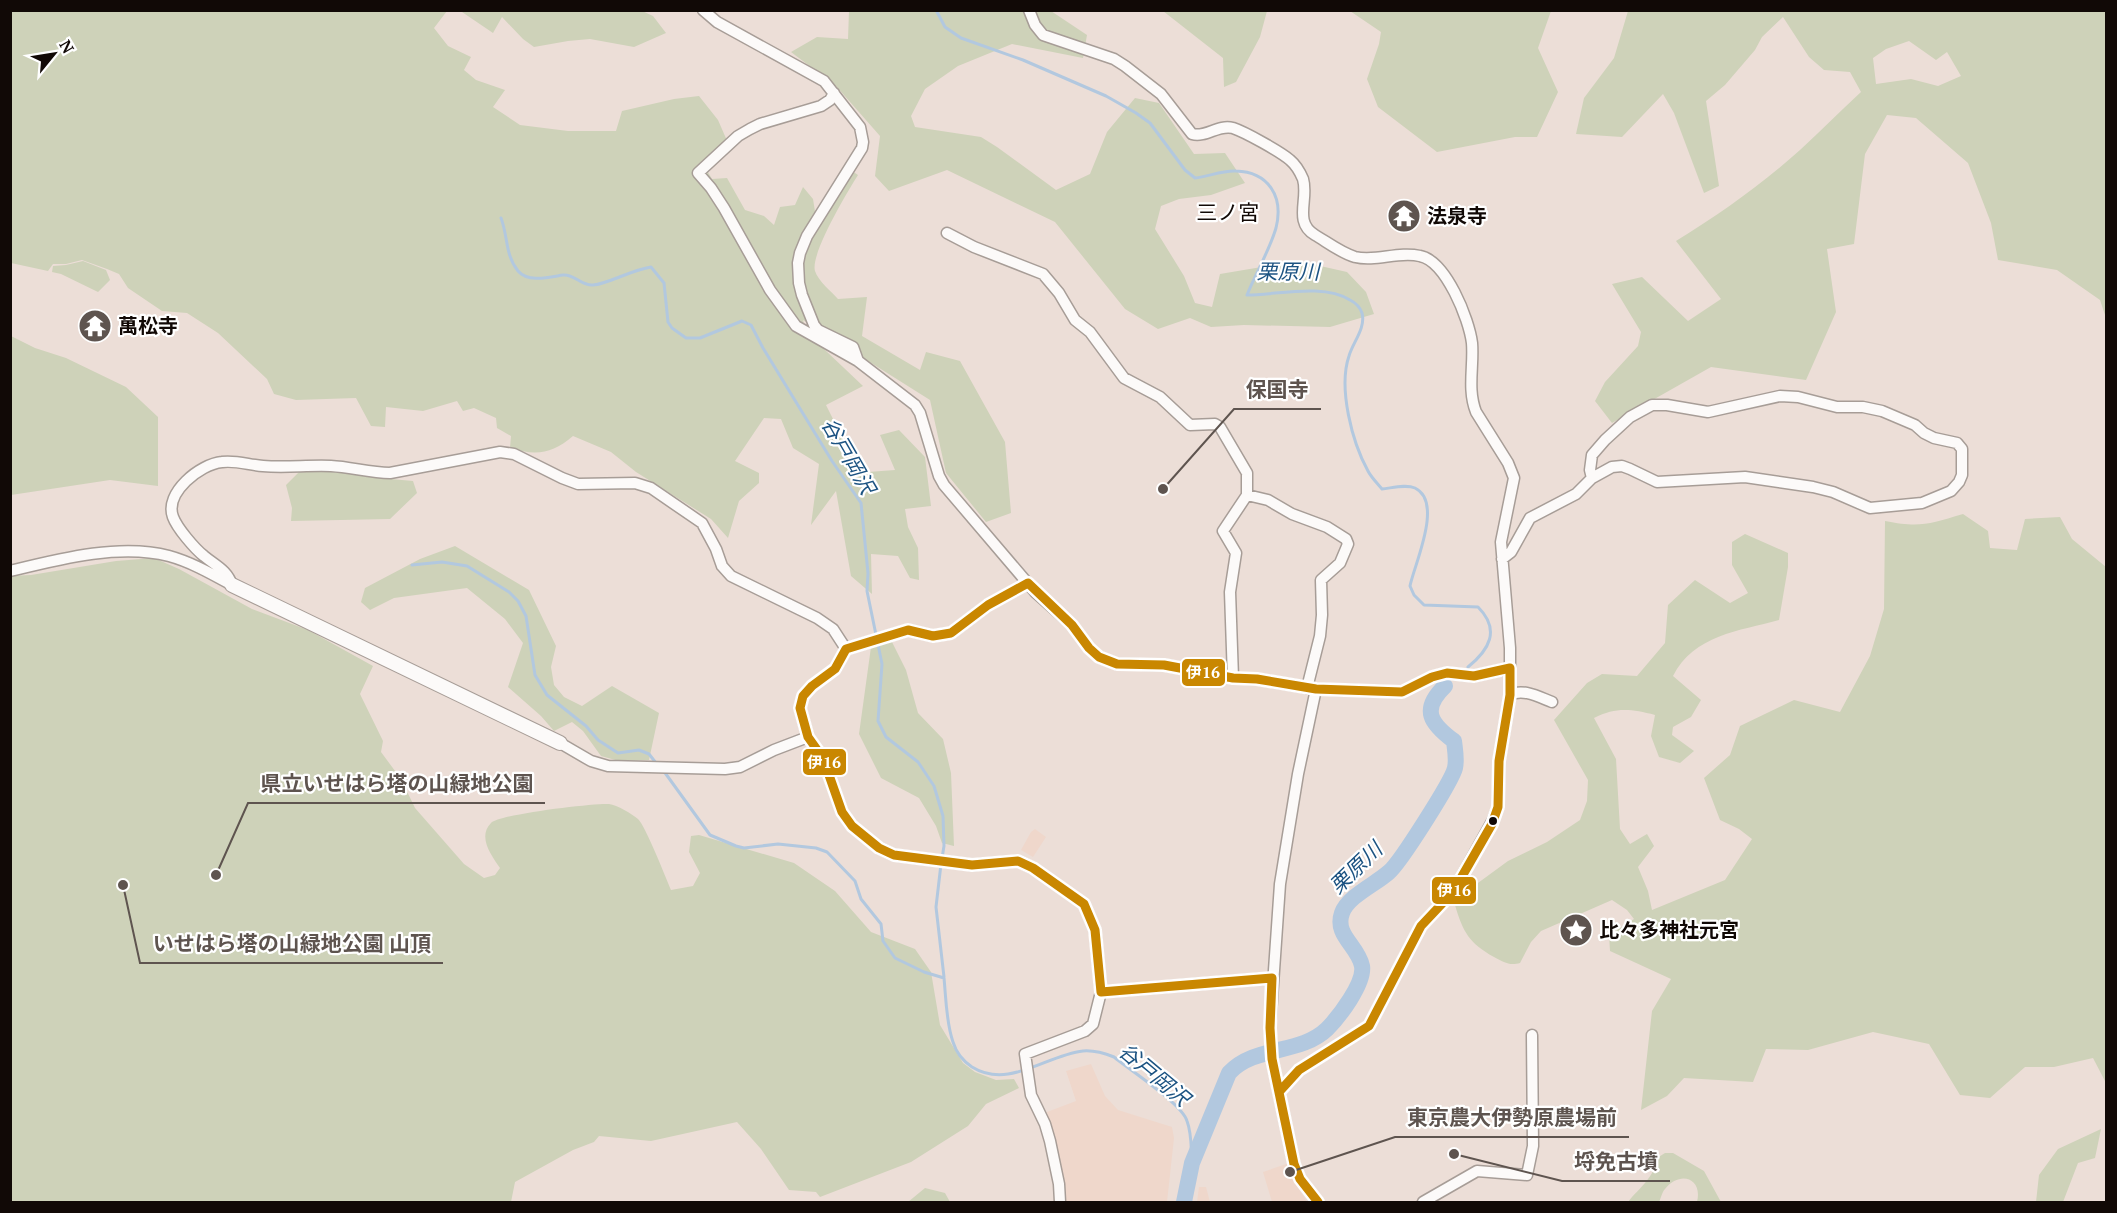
<svg xmlns="http://www.w3.org/2000/svg" width="2117" height="1213" font-family="'PT Serif','Noto Sans JP',serif">
<rect width="100%" height="100%" fill="#ecded7"/>
<path fill="#efd7cb" d="M1035 829 1046 837 1033 857 1021 850 1031 832Z
M1091 1064 1105 1096 1118 1110 1172 1127 1174 1138 1167 1202H1064L1047 1112 1076 1101 1066 1071Z
M1289 1163V1173L1307 1202H1272L1263 1172Z
M1199 1187H1206L1210 1202H1197Z"/>
<path fill="#ced2b9" fill-rule="evenodd" d="M640 10 653 16 666 33 634 47 590 39 568 41 534 47 523 39 502 17 493 33 462 12 447 11 434 28 448 46 471 57 464 70 476 80 505 90 493 107 520 125 568 131H616L622 111 674 99 699 96 718 120 728 143 705 167 712 179 727 178 745 210 764 216 774 225 780 207 795 205 803 187 813 199 817 224 852 171 858 175C848 191 810 254 815 271 818 281 832 292 838 299L867 297 862 336 920 370 926 352 960 361 1005 442 1011 513 986 522 946 473 930 400 803 320 806 332 863 386 826 405 847 447 868 472 895 470 880 435 899 430 925 457 931 506 905 509 908 527 918 548 919 580 910 578 898 556 871 554 872 594 851 576 836 491 811 525 819 464 793 448 781 419 764 418 735 461 759 473V483L739 501 728 538 711 519 636 472 611 452 573 436C552 454 536 456 510 448L511 436 497 428 496 418 474 408 463 411 457 401 423 411 386 407 385 427 371 426 356 398 296 400 274 394 267 379 218 333 187 313 162 311 128 288 119 274 107 269 82 260 66 264H53L48 271 11 263 10 11Z
M849 11H1051L1087 35 1083 58 1012 44 958 66 925 89 911 116 915 127 981 137 997 147 1056 190 1090 174 1107 132 1135 98 1159 103 1194 154 1225 153 1245 183 1211 195 1179 199 1161 206 1155 229 1184 276 1195 303 1212 307 1220 274 1298 261 1347 272 1366 292 1374 314 1330 327 1244 325 1211 327 1190 318 1158 329 1125 309 1055 222 947 170 889 191 875 176 880 136 836 86 791 52 817 37 848 39Z
M1163 11 1267 10V11L1260 37 1236 82 1224 87 1223 58Z
M1350 11H1551L1538 48 1558 92 1537 137H1515L1437 152 1378 107 1367 79 1379 44 1381 32Z
M1628 11H2106V318L2100 300 2057 270 1998 260 1991 223 1968 163 1916 118 1887 115 1865 154 1854 244 1827 249 1836 312 1806 380 1711 367 1612 423 1595 401 1605 382 1638 346 1641 332 1612 284 1642 277 1688 321 1721 299 1676 241C1720 214 1762 184 1800 150 1821 131 1840 111 1861 92L1850 72 1824 70 1809 57 1783 17 1762 37 1755 50 1725 85 1706 101 1719 186 1704 193 1674 113 1663 94 1622 137 1576 134 1584 98 1614 58ZM1909 41 1936 60 1947 52 1961 76 1938 86 1911 79 1876 84 1873 58 1886 49Z
M83 261 106 270 110 280 98 292 61 274 52 272 53 266 66 265Z
M11 336 35 348 66 358 126 387 158 417V486L110 480 11 495Z
M328 470 369 477 413 481 417 493 390 519 291 521 292 508 286 485 300 471Z
M1963 514 1988 531 1990 548 2017 550 2025 519 2060 517 2072 539 2106 567V1083L2093 1058 2054 1067H2025L1990 1098 1960 1095 1929 1044 1873 1032 1808 1050 1766 1049 1753 1082 1684 1078 1667 1096 1641 1110 1652 1011 1671 979 1610 951 1609 935 1634 919 1627 910 1612 900 1541 931 1531 942 1520 963C1509 966 1504 962 1494 957 1469 943 1463 932 1455 905L1467 891 1508 861 1547 842 1580 820 1587 801 1588 780 1554 720 1587 683 1602 674 1637 676 1665 643 1668 605 1695 580 1730 603 1748 593 1732 565V542L1745 534 1788 553V567L1779 620C1739 631 1694 635 1673 676L1701 700 1691 717 1673 727 1672 735 1694 751 1680 763 1659 757 1651 736 1655 715C1631 709 1616 707 1594 718L1616 759 1620 829 1630 844 1647 834 1654 846 1638 867 1648 891 1652 910 1725 880 1752 839 1739 829 1720 820 1704 778 1730 755 1740 726 1794 700 1840 712 1870 656 1884 609 1885 521C1920 528 1929 524 1963 514Z
M455 546 529 590 556 646 551 667 554 685 564 697 582 706 612 686 659 713 649 760 619 761 601 756 583 731 572 722 554 731 541 716 508 687 523 643 505 619 467 588 394 598 370 610 361 602 365 588 420 559Z
M154 558 179 569 252 609 308 630 373 666 360 694 383 741 381 752 401 779 415 808 464 864 484 878 495 875 500 868C492 856 477 837 491 823 500 814 594 803 609 804 617 805 632 814 638 819 645 825 666 878 671 890L693 886 700 873 689 852 691 836 699 835 794 863 835 891 871 932 915 949 931 972 940 1025 963 1063 975 1072 996 1080 1014 1079 1019 1088 986 1104 968 1126 911 1162 820 1197 816 1192 789 1190 761 1149 737 1122 651 1141 599 1136 594 1142 573 1150 515 1182 511 1202H11L10 576 31 575 116 561Z
M892 642 906 670 918 713 943 739 951 773 954 846 942 843 936 826 919 798 881 778 859 734 871 647Z
M2101 1129 2095 1158 2078 1163 2063 1202H2036L2039 1175 2058 1149Z
M1665 1153H1673L1704 1171 1721 1202H1697C1703 1178 1680 1170 1665 1189 1662 1192 1661 1198 1659 1202H1628C1639 1188 1655 1177 1657 1158Z
M925 1188 945 1193 950 1202H908Z"/>
<g fill="none" stroke-linecap="round" stroke-linejoin="round">
<path stroke="#b2c8df" stroke-width="3" d="M936 10 945 27 961 38 1023 60 1106 96 1136 113 1150 123 1185 170 1195 178C1208 177 1222 170 1236 171 1268 172 1284 196 1276 228 1270 249 1255 275 1247 295 1277 295 1323 283 1350 300 1356 303 1360 307 1362 313 1366 328 1353 342 1349 356 1338 388 1352 442 1368 471 1371 477 1377 483 1382 489 1392 488 1406 484 1415 488 1444 502 1414 565 1410 586L1414 595 1424 605 1478 607C1501 630 1489 650 1468 667
M501 218C508 236 505 255 518 271 528 283 550 277 563 275 575 274 581 286 593 285 608 284 631 270 651 267L664 283 668 322 672 328 686 338H700L742 321 751 325 763 348 832 461 861 503 868 573 867 591 882 664 878 721 886 737 918 762 934 786 943 816 944 846 942 858
M412 565 442 562 467 566 509 592 518 601 526 616 535 675 547 695 586 726 598 740 618 753 639 750 649 754 656 763
M663 770 710 835 736 846 744 848 778 844 816 848 827 852 855 881 861 899 881 924 883 941 895 958 924 972 944 978C946 998 946 1022 953 1042 956 1052 963 1061 972 1067 1009 1090 1046 1055 1083 1051 1095 1050 1104 1053 1114 1057 1130 1070 1182 1104 1187 1121 1192 1134 1191 1149 1192 1163
M941 864 936 907 944 977"/>
<path stroke="#b2c8df" stroke-width="16" d="M1184 1202 1192 1163 1229 1073C1255 1045 1300 1055 1327 1029 1339 1017 1365 983 1362 966 1358 946 1334 935 1342 913 1348 896 1376 884 1389 872 1400 863 1452 781 1455 768 1457 759 1455 750 1454 741 1431 724 1420 710 1445 686"/>
<g stroke="#a79d97" stroke-width="13">
<path id="minor" d="M703 10 717 22 824 81 860 127 863 142 862 148 807 236 800 253 798 263 799 283 802 295 814 325 818 330 853 347 858 361
M1029 10 1035 25 1043 35 1114 59 1125 66 1161 94 1192 134C1206 138 1218 124 1233 128 1245 132 1281 152 1290 160 1296 165 1300 172 1303 179 1309 199 1293 222 1315 235 1327 242 1341 253 1355 257 1376 262 1398 251 1420 256 1446 261 1469 319 1472 343 1474 366 1467 389 1476 412L1508 463 1514 478 1501 542 1510 648V695L1499 761 1498 807 1493 820 1453 892 1421 926 1369 1026 1299 1070 1279 1092
M834 93 830 100 821 106 760 124 750 129 738 136 698 173 711 188 724 208 770 290 796 326 858 361 915 405 920 413 939 476 944 485 1036 593 1072 625 1089 648 1099 657 1117 664 1164 665 1233 678 1257 679 1316 689 1402 692 1432 677 1447 673 1474 676 1510 668
M947 233 974 247 1043 274 1059 293 1075 320 1090 332 1124 378 1160 397 1190 425 1215 424 1220 427 1247 473V495L1223 531 1236 553 1230 592 1233 678
M1247 495 1268 500 1292 514 1327 527 1346 539 1348 544 1340 563 1321 580 1322 615 1320 636 1307 688
M1502 559 1511 552 1530 518 1576 494 1592 478 1612 467 1622 466 1630 469 1657 482 1745 477 1813 487 1833 492 1870 508 1922 503 1951 491 1959 482 1962 475V449L1957 443 1934 438 1924 433 1915 425 1882 411 1863 407H1837L1798 397 1780 396 1708 412 1667 405H1652L1630 417 1605 440 1592 455 1590 470 1592 478
M10 571C59 559 120 543 169 556 191 562 212 574 232 585
M1028 583 988 605 951 633 933 636 908 630 846 649 835 669 812 686 803 696 800 708 808 737 823 758 842 812 852 826 879 848 894 855 972 865 1018 861 1033 868 1084 904 1095 930 1101 992 1093 1024 1085 1031 1025 1054 1031 1095 1045 1124 1050 1141 1059 1184 1060 1202
M232 585C227 570 216 566 204 556 195 549 177 528 173 517 164 493 200 464 222 462 236 460 249 465 263 466 285 468 308 465 331 466 351 467 370 473 390 473L500 452 514 454 562 478 578 484 635 483 651 488 702 523 716 549 722 566 731 576 817 618 833 629 846 649
M1316 689 1298 774 1280 884 1270 1028 1272 1059 1294 1164 1300 1179 1318 1202
M1510 695C1523 688 1539 697 1552 702
M560 743 591 761 608 766 725 769 740 767 774 750 808 737
M1101 992 1272 978
M1423 1202 1477 1171 1527 1175 1533 1146 1532 1035"/>
</g>
<g stroke="#a79d97" stroke-width="16">
<path id="tertiary" d="M232 585 560 743"/>
</g>
<use href="#minor" stroke="#fcfaf9" stroke-width="10"/>
<use href="#tertiary" stroke="#fcfaf9" stroke-width="14"/>
<g stroke="#fff" stroke-width="14">
<path id="bus-1" d="M1279 1092 1299 1070 1369 1026 1421 926 1453 892 1492 824 1498 807 1499 761 1510 695V668L1474 676 1447 673 1432 677 1402 692 1316 689 1257 679 1233 678 1164 665 1117 664 1099 657 1089 648 1072 625 1028 583 988 605 951 633 933 636 908 630 846 649 835 669 812 686 803 696 800 708 808 737 823 758 842 812 852 826 879 848 894 855 972 865 1018 861 1033 868 1084 904 1095 930 1101 992 1272 978 1270 1028 1272 1059 1294 1164 1300 1179 1318 1202"/>
</g>
<use href="#bus-1" stroke="#c98701" stroke-width="9"/>
</g>
<defs>
<g id="temple-disc" transform="scale(1.725)"><circle r="9.5" fill="#5e544f" stroke="#fff"/><path d="M0-6L5-2H3V0L6.5 2.5H4V6H1.5V3h-3V6H-4V2.5H-6.5L-3 0V-2H-5Z" fill="#fff"/></g>
<g id="sight-disc" transform="scale(1.725)"><circle r="9.5" fill="#5e544f" stroke="#fff"/><path d="M0-6L1.8-2.2L6-1.7L2.9 1.2L3.7 5.4L0 3.3L-3.7 5.4L-2.9 1.2L-6-1.7L-1.8-2.2Z" fill="#fff"/></g>
</defs>
<g fill-rule="evenodd">
<use href="#temple-disc" x="1404" y="216"/>
<use href="#temple-disc" x="95" y="326"/>
<use href="#sight-disc" x="1576" y="930"/>
</g>
<circle fill="#110906" stroke="#fff" stroke-width="2" cx="1493" cy="821" r="5"/>
<g text-anchor="middle" stroke-width="4.5" stroke-linejoin="round" paint-order="stroke">
<g font-size="20" font-weight="bold" fill="#110906" stroke="#fff" text-anchor="start">
<text x="1427" y="223">法泉寺</text>
<text x="118" y="333">萬松寺</text>
<text x="1599" y="937">比々多神社元宮</text>
</g>
<g font-size="21" fill="#110906" stroke="#fff">
<text x="1228" y="220">三ノ宮</text>
</g>
<g font-size="21" font-style="italic" fill="#1c5382" stroke="#fff">
<text x="1288" y="279">栗原川</text>
<text transform="translate(848 456) rotate(60)" y="7">谷戸岡沢</text>
<text transform="translate(1356 868) rotate(-44)" y="7">栗原川</text>
<text transform="translate(1154 1075) rotate(40)" y="7">谷戸岡沢</text>
</g>
</g>
<path fill="none" stroke="#5e544f" stroke-width="2" d="M1163 489L1234 409H1321M216 875L248 803H545M123 885L140 963H443M1290 1172L1395 1137H1629M1454 1154L1562 1181H1670"/>
<g fill="#5e544f" stroke="#fff" stroke-width="2">
<circle cx="1163" cy="489" r="6"/>
<circle cx="216" cy="875" r="6"/>
<circle cx="123" cy="885" r="6"/>
<circle cx="1290" cy="1172" r="6"/>
<circle cx="1454" cy="1154" r="6"/>
</g>
<g font-size="21" text-anchor="middle" font-weight="bold" fill="#5e544f" stroke="#fff" stroke-width="4.5" stroke-linejoin="round" paint-order="stroke">
<text x="1277" y="397">保国寺</text>
<text x="397" y="791">県立いせはら塔の山緑地公園</text>
<text x="292" y="951">いせはら塔の山緑地公園 山頂</text>
<text x="1512" y="1125">東京農大伊勢原農場前</text>
<text x="1616" y="1169">埒免古墳</text>
</g>
<g stroke="#fff" stroke-width="2">
<rect x="1181" y="658" width="45" height="29" rx="6" fill="#c98701"/>
<rect x="802" y="748" width="45" height="28" rx="6" fill="#c98701"/>
<rect x="1431" y="876" width="46" height="29" rx="6" fill="#c98701"/>
</g>
<g font-size="16" text-anchor="middle" font-weight="bold" fill="#fff">
<text x="1203" y="678">伊16</text>
<text x="824" y="768">伊16</text>
<text x="1454" y="896">伊16</text>
</g>
<rect width="2117" height="1213" fill="none" stroke="#110906" stroke-width="24"/>
<g transform="translate(54 54) rotate(60)" stroke="#ffffff" stroke-width="4.5" paint-order="stroke">
<path d="M0-4.5L10 22L0 15L-10 22Z" fill="#110906"/>
<text y="-9" font-size="16" font-weight="bold" text-anchor="middle" fill="#110906">N</text>
</g>
</svg>
